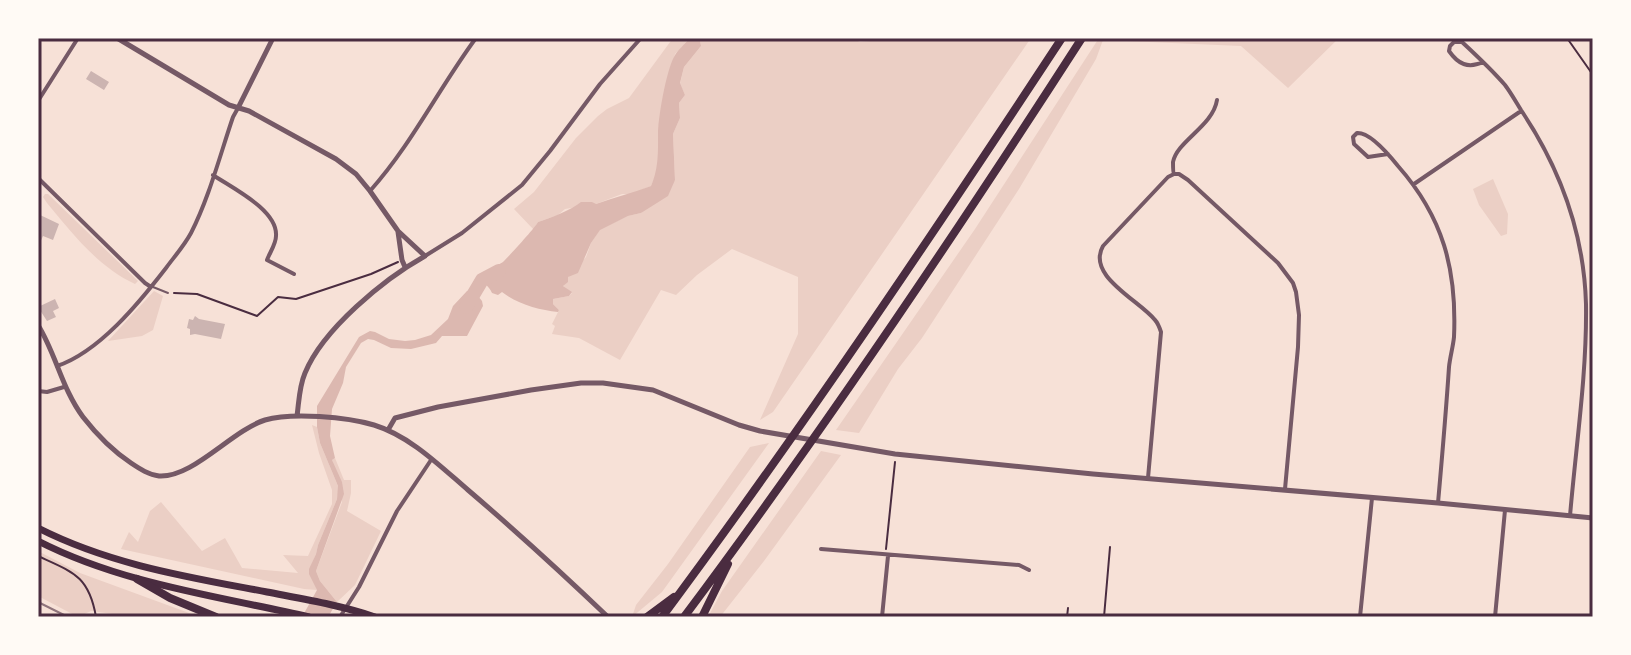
<svg xmlns="http://www.w3.org/2000/svg" width="1631" height="655" font-family="'Titillium Web',sans-serif">
<rect width="100%" height="100%" fill="#f7e1d7"/>
<path fill="#ebcfc5" d="M673 38H690L675 54 658 129 660 144 656 174 651 186 631 194H622L596 204 565 209 558 215 538 222 534 230 514 209 534 192 576 138 598 116 607 109 629 98Z
M704 38H851L860 42 903 38H1031L773 412 760 420 798 334V277L732 249 697 275 676 295 661 290 620 360 579 338 552 334 555 326 552 324 559 310 553 304V299L569 296 572 293 563 286 568 277 586 257 591 243 600 229 628 216 641 213 675 180 673 134 680 118 679 103 685 95 680 84 684 67 701 46 700 41Z
M1099 38H1339L1288 88 1241 46 1103 40 1096 59 1019 189 922 338 898 369 859 433 836 430 975 229Z
M1493 179 1508 214 1507 234 1501 236 1479 205 1473 189Z
M45 194H48L138 281 135 284C98 267 72 233 47 203L43 197Z
M154 291 163 296 153 330 142 336 108 341Z
M312 425 317 427 320 443 338 486V494L337 499 318 545 316 554 311 566 317 590 304 589 121 549 129 532 138 542 150 511 161 502 202 551 225 538 242 568 298 573 283 555 308 556 332 504V490L319 453Z
M769 443 662 592 632 617 636 605 668 564 750 447Z
M821 451 841 455 764 561 720 617H708L722 591Z
M335 458 344 480H351V493L347 511 381 531 355 585 337 602 320 581 316 571 342 502 332 460Z
M38 551 80 573 200 617H115L113 614 91 611 78 617 38 596Z"/>
<path fill="#dcb8b0" d="M690 38H704L700 41 701 46 684 67 680 83 685 95 679 103 680 118 673 134 675 180 668 196 641 213 628 216 600 230 591 243 578 273 568 277V282L563 286 572 292 569 296 553 299V304L559 310 558 312C539 310 517 304 502 292L498 295 492 293C489 286 484 284 480 277 487 270 495 267 503 262 509 256 535 228 538 222 551 218 571 210 581 202H592L596 204C615 197 633 193 651 186 659 168 658 150 658 131 659 114 666 72 674 57 677 50 685 44 690 38Z
M473 290 482 301 483 306 467 336H442L436 343 411 349 391 348 374 340 368 339 361 343 346 367 343 383 332 409 330 436 335 458 332 460 342 482 344 494 316 571 320 581 337 602 328 617H302L317 590 309 574V569L316 554 318 545 337 499 338 486 320 443 317 427V406L359 337 370 331 375 332 389 339 405 341 415 340 431 335 448 319 453 306 467 291Z"/>
<g fill="none" stroke-linecap="round" stroke-linejoin="round">
<path stroke="#dcb8b0" stroke-width="14" d="M466 307 482 280 499 271"/>
</g>
<path fill="#ccb4b1" d="M91 71 109 82 104 90 86 79Z
M38 214 59 224 53 240 43 236 38 247Z
M55 299 59 308 53 311 56 317 47 321 38 307Z
M195 316 199 319 225 324 221 339 195 334 190 335V329L187 328 189 319 193 320Z"/>
<g fill="none" stroke-linecap="round" stroke-linejoin="round">
<path stroke="#4a2c40" stroke-width="2" d="M1567 38 1593 75
M174 293 197 294 257 316 278 297 296 299 371 274 398 262
M886 549 895 462
M38 556C73 572 89 576 96 617
M1067 617 1068 608
M1104 617 1110 547"/>
<path stroke="#755966" stroke-width="2" d="M153 287 168 293"/>
<path stroke="#755966" stroke-width="4" d="M1483 62C1468 69 1458 64 1449 51L1450 46 1454 42H1462C1476 55 1492 70 1505 85 1511 93 1516 102 1521 110 1560 168 1584 234 1586 304 1587 374 1576 445 1570 516
M38 101 78 38
M1388 154 1368 157 1354 144 1353 137 1357 133C1370 132 1390 156 1398 166 1443 217 1457 269 1454 337 1453 347 1450 357 1449 367 1446 412 1442 458 1438 503
M1174 174H1179L1188 180 1278 263 1293 283 1296 292 1299 315 1298 347 1285 489
M213 175C232 188 278 210 276 236 276 244 270 252 267 260L294 274
M38 178 145 283 151 287
M1414 184 1521 111
M370 191C412 144 439 88 476 38
M425 256 462 233 522 185 550 151 600 84 641 38
M57 366C99 352 139 303 166 268 174 257 184 246 191 233 209 198 220 155 233 117L238 108
M38 391 47 392 64 387
M1148 478 1161 332C1160 329 1157 322 1155 320 1139 300 1086 276 1103 246L1168 177 1174 174C1173 173 1173 163 1173 162 1177 141 1213 126 1217 100
M821 549 1019 565 1029 570
M340 617 359 587 397 511 431 460
M882 617 888 556
M1360 617 1372 498
M1495 617 1505 510"/>
<path stroke="#755966" stroke-width="5" d="M117 38 229 105 249 111 336 159 356 174 370 191 398 231 425 256C384 279 323 329 305 373 299 387 299 402 297 416
M238 108 273 38
M398 232 402 260 405 267
M38 325C56 354 62 389 83 417 97 435 113 451 131 463 140 469 149 475 159 476 193 478 231 431 265 420 292 412 347 417 374 425 410 436 440 466 468 490 516 531 562 573 608 617
M388 430 395 418 438 407 531 390 581 383H603L653 390 739 425 760 431 895 454 1093 474 1438 503 1593 518"/>
<path stroke="#4a2c40" stroke-width="7" d="M38 528C111 565 188 577 267 592 303 599 340 605 375 617
M38 541C122 584 218 596 309 617"/>
<path stroke="#4a2c40" stroke-width="8" d="M137 579 170 598 216 617
M647 617 674 597
M662 617C802 429 933 234 1062 38
M684 617C824 430 955 235 1082 38
M702 617 728 564"/>
<path stroke="#8f747c" stroke-width="2" d="M38 602 68 617"/>
</g>
<rect width="1631" height="655" fill="none" stroke="#fffaf5" stroke-width="80"/>
<rect x="40" y="40" width="1551" height="575" fill="none" stroke="#4a2c40" stroke-width="3"/>
</svg>
